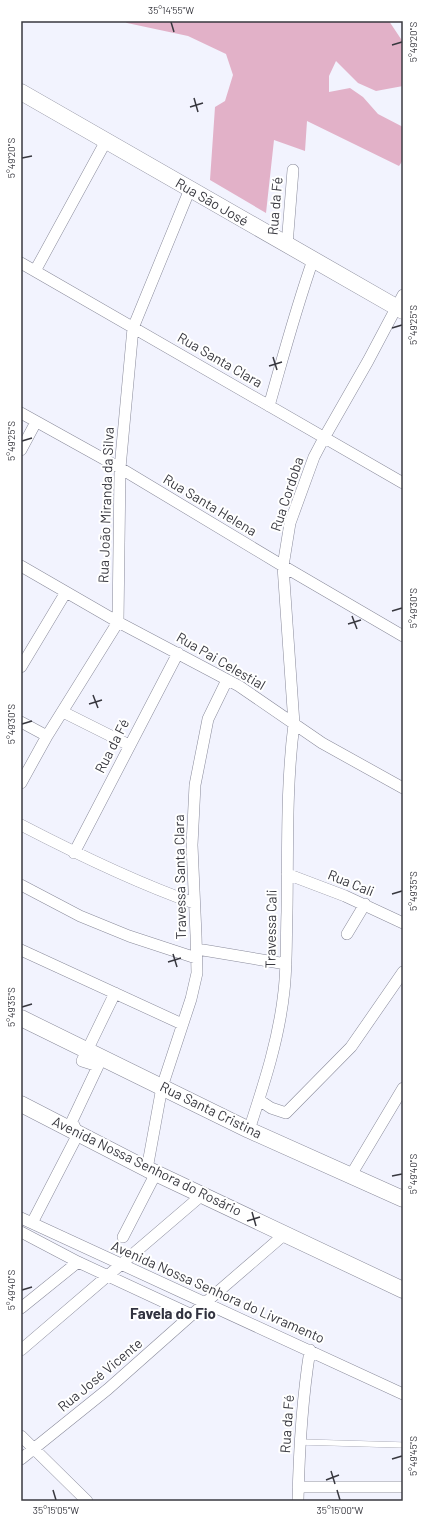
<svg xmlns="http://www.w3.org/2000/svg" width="424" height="1522" font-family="Barlow,sans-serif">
<rect width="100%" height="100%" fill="#f2f3fe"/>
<path fill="#e2b1c8" d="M124 21H389L403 42V86L376 91 358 83 336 61 329 76V92L350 88 363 97 378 114 403 127V160L399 166 307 121 305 151 274 140 266 213 210 180 215 107 225 101 233 75 226 54 188 36 127 23Z"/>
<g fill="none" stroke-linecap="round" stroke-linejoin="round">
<g stroke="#898a9a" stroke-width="6">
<path id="lane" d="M300 1442 403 1445"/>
</g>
<g stroke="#898a9a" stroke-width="12">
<path id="street" d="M287 245 293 170
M21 263 403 483
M35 271 106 141
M269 406C283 357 296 308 313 260
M21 413 120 468 283 566 403 636
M21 450 36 422
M21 566 118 622 239 686 322 743 403 788
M21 667 66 592
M63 712 129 745
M21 722 47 736
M21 783 47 736 118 622 120 468 133 328 190 189
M21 825C77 854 134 882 194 903
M74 853 178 653
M287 874 345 896 403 923
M21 885 80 916 129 936 196 958
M347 934 365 904
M197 949 286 964
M21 950 182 1024
M259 1100 271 1108 286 1113 351 1047 403 972
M249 1130C264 1084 279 1039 284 991 287 965 286 939 287 912 288 849 286 786 294 724L283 566 290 523 314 457 324 438 368 361 403 295
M147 1169 162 1087 191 999 197 973 196 935 192 845 195 785 208 719 227 680
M351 1175 403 1088
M21 1218 403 1394
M32 1223 78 1134 72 1121 98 1066 82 1061 115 993
M21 1232 78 1262 192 1315
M123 1237 156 1173
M21 1308 78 1262
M21 1350 202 1195
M21 1436 87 1501
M21 1459 108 1389 205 1303 286 1233
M298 1487H403
M298 1501C299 1450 302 1400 310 1350"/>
</g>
<g stroke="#898a9a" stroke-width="17">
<path id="secondary" d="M21 92 403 311
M21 1018 249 1130 403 1199
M21 1104 147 1169 403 1290"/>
</g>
<use href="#lane" stroke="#fff" stroke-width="5.5"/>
<use href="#street" stroke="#fff" stroke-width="11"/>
<use href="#secondary" stroke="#fff" stroke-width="16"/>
</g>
<path fill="none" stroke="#38383f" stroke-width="1.5" d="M171 22 174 32M392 45 402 42M194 98 198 112M190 107 203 103M22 158 32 156M392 328 402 325M273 357 277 370M269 366 282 362M22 441 32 438M392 611 402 608M352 616 357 629M348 624 361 620M93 695 98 708M89 704 102 700M22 724 32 721M392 894 402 891M173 954 177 967M168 962 181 958M22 1007 32 1004M392 1176 402 1174M252 1212 256 1226M247 1221 260 1217M22 1290 32 1287M392 1459 402 1456M331 1471 335 1484M326 1480 339 1475M53 1490 56 1500M337 1490 340 1500"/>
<g text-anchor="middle" stroke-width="4" stroke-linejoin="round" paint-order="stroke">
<g font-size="14" fill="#38383f" stroke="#fff">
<text transform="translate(212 202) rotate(30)" y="5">Rua São José</text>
<text transform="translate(275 206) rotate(-85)" y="5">Rua da Fé</text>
<text transform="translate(220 360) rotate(30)" y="5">Rua Santa Clara</text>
<text transform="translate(287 494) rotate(-72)" y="5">Rua Cordoba</text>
<text transform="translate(106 505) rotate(-88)" y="5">Rua João Miranda da Silva</text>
<text transform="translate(210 505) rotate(31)" y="5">Rua Santa Helena</text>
<text transform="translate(221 661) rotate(30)" y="5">Rua Pai Celestial</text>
<text transform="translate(112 746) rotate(-63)" y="5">Rua da Fé</text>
<text transform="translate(180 877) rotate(-91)" y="5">Travessa Santa Clara</text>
<text transform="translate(351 883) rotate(22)" y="5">Rua Cali</text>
<text transform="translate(271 929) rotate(-89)" y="5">Travessa Cali</text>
<text transform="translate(211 1110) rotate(26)" y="5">Rua Santa Cristina</text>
<text transform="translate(147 1166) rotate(26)" y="5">Avenida Nossa Senhora do Rosário</text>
<text transform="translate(218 1292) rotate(24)" y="5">Avenida Nossa Senhora do Livramento</text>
<text transform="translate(100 1375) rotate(-40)" y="5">Rua José Vicente</text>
<text transform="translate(287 1424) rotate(-86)" y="5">Rua da Fé</text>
</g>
<g font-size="15" font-weight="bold" fill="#323340" stroke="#fff">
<text x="173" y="1319">Favela do Fio</text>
</g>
</g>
<rect width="424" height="1522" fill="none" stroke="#ffffff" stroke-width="44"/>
<rect x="22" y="22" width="380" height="1478" fill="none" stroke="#38383f" stroke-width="1.5"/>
<g font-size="10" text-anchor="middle" fill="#38383f">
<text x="171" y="14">35°14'55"W</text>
<text transform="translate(413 42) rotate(-90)" y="4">5°49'20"S</text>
<text transform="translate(11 158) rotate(-90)" y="4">5°49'20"S</text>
<text transform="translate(413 325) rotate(-90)" y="4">5°49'25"S</text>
<text transform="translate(11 441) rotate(-90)" y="4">5°49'25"S</text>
<text transform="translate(413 608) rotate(-90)" y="4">5°49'30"S</text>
<text transform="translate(11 724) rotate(-90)" y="4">5°49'30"S</text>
<text transform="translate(413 891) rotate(-90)" y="4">5°49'35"S</text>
<text transform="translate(11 1007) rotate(-90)" y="4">5°49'35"S</text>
<text transform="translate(413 1174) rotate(-90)" y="4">5°49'40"S</text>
<text transform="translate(11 1290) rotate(-90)" y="4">5°49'40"S</text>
<text transform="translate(413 1456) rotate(-90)" y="4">5°49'45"S</text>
<text x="56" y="1514">35°15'05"W</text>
<text x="340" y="1514">35°15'00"W</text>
</g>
</svg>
